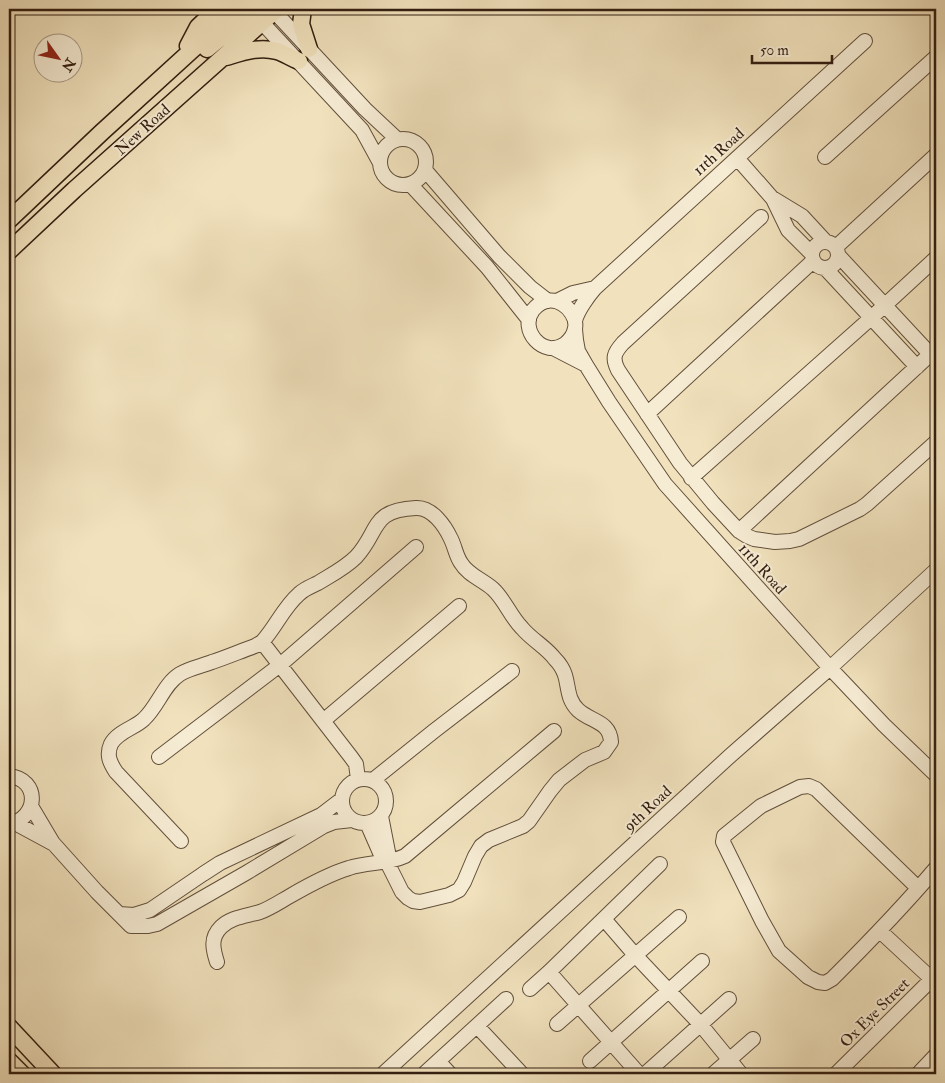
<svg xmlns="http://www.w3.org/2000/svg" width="945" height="1083" font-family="'IM FELL Double Pica',serif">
<rect width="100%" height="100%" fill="#f1e2bd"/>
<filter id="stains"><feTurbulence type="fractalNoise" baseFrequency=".004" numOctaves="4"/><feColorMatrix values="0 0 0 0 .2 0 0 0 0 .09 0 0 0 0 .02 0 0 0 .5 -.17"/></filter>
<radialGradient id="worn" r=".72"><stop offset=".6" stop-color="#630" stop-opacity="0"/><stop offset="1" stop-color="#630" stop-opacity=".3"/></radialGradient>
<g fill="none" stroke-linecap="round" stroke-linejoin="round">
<g stroke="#624f3b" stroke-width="16">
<path id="minor" d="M272 9 365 109 397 139
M255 15 362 130 380 163
M380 162a23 23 0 1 1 46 0a23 23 0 1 1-46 0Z
M825 157 936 57
M737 158 773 199 788 230 812 254
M425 170 499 256 530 287 548 301
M410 184 487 267 529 320
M774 199 802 216 826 242
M761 217 623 343C614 353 612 358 618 370L680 463 713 503 739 531 747 536 754 539 775 542 790 541 799 539 860 509 867 504 936 442
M812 255a13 13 0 1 1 26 0a13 13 0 1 1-26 0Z
M836 247 936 155
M838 255 930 354
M825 268 917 367
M557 301 573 293 595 288
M575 320C568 302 548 292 533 310 518 330 544 359 565 344 570 340 574 335 575 328 576 326 575 323 575 321 577 311 589 295 595 288L865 41
M575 329 576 340 578 351 586 365 609 402 665 484 830 668 884 725 936 775
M553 348 586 365
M647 414 813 261
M691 478 871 318 936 258
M739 531 936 349
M262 642 351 757 356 764 358 779
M323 721 459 606
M159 757 280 665 416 547
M9 776C40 779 39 818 9 824
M342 801a22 22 0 1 1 44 0a22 22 0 1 1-44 0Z
M373 780 434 731 512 671
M31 806 53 843 97 892 131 926H148L157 924 246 873 324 826 334 822 352 820
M381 816 389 857
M15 823 52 843
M181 841 116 772C110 763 106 755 111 744 118 731 135 728 144 719 158 706 164 684 180 674 190 668 202 666 212 662 227 657 241 651 255 646L262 642C276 627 283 608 299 594 304 589 312 586 318 583 331 575 345 568 356 557 380 531 370 510 416 508 432 507 445 526 451 539 455 547 456 556 461 563 468 575 483 580 493 589 505 600 510 616 522 628 532 640 546 647 555 659 559 663 563 669 565 675 569 688 567 699 578 710 591 722 610 721 611 742L604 752 585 760 559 780 550 791 529 821 523 826 489 840 481 846 475 856 464 882 459 890 449 895 420 902 413 901 408 898 402 892 389 866 381 855 367 823
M918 888 816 789 809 786 800 787 761 806 724 836 723 842 762 921 779 951 808 977 818 982 825 983 832 979C868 943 903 907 936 868
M119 914 134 915 150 910 203 874 220 863 321 815 342 799
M604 919 635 955 701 1025 741 1074
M880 931 936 983
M217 962C213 949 210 938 221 927 231 917 247 916 260 912 271 908 281 901 290 896 309 885 329 874 349 868 367 862 388 864 405 856L554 731
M549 972 639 1074
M530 989 549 972 660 864
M557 1024 679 917
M477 1026 522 1074
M438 1061 450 1074
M590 1061 702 961
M383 1074 731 755 830 668 936 570
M424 1074 506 999
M645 1074 729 999
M713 1074 753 1039
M836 1074 936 975
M918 1074 936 1055"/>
</g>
<g stroke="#331e10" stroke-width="19">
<path id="major" d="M303 9 301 24 309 49
M188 46 198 27 217 9
M207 49 241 21 255 15 273 11
M226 57C243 52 259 46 277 51 284 53 291 58 299 61
M9 220 102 132 237 9
M9 251 74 190 277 9
M9 1027 53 1074
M9 1061 22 1074"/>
</g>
<use href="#minor" stroke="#f6ecd4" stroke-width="14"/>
<use href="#major" stroke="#f1e2bd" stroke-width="16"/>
</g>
<g text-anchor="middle" stroke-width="4" stroke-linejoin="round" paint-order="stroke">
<g font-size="16" fill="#331e10" stroke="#f6ecd4">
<text transform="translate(142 129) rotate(-42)" y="6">New Road</text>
<text transform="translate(718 151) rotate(-42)" y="6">11th Road</text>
<text transform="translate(763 568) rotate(48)" y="6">11th Road</text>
<text transform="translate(647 808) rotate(-43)" y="6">9th Road</text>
<text transform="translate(874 1012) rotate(-45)" y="6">Ox Eye Street</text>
</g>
</g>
<rect width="945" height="1083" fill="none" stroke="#f1e2bd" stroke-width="30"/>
<rect x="10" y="10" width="925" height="1063" fill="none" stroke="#331e10" stroke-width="2.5"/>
<rect x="15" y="15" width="915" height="1053" fill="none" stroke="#331e10"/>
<g transform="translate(58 58) rotate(123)"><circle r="24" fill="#f6ecd4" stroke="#a89a86"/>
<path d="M0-4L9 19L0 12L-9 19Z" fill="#8f2418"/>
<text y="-8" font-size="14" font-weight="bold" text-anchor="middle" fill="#331e10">N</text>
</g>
<path d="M752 55v8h80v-8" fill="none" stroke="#331e10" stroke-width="2.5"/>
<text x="760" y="55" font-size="15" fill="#331e10" stroke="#f6ecd4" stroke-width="4" paint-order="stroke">50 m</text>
<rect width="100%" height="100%" filter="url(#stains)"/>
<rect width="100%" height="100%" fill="url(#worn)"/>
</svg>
